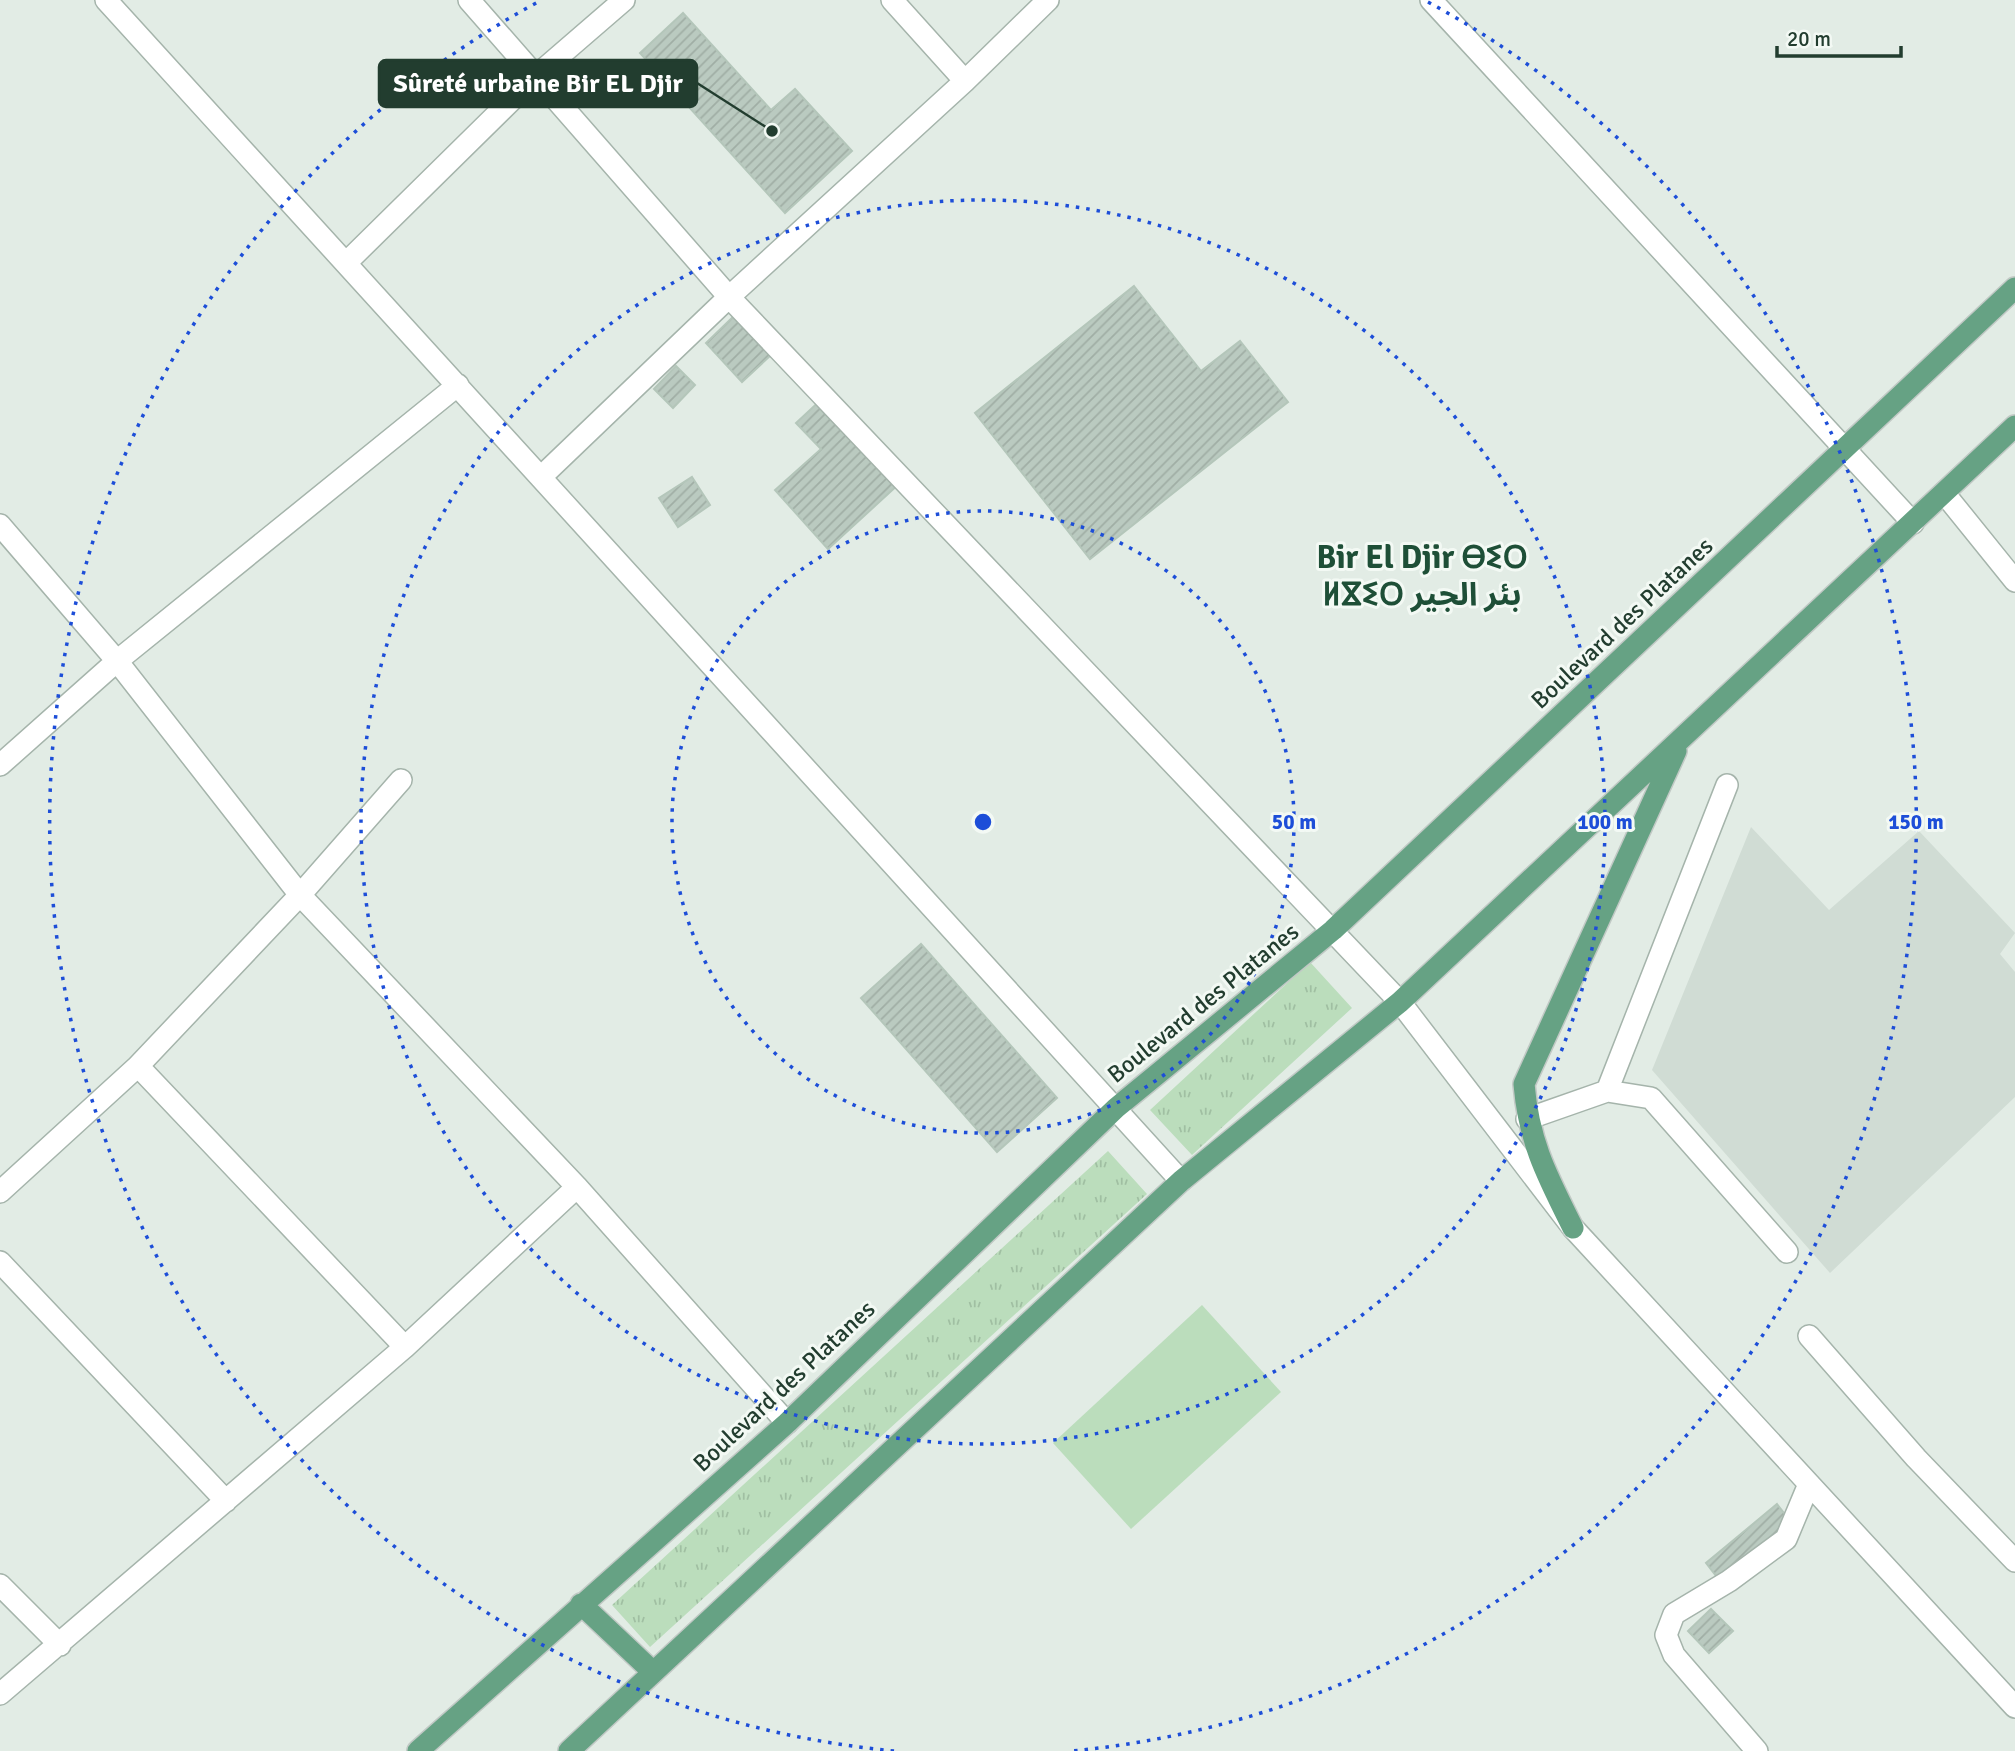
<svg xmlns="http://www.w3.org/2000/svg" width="2015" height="1751" font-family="Signika,'Noto Sans Arabic','Noto Sans Tifinagh',sans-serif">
<defs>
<pattern id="grass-tufts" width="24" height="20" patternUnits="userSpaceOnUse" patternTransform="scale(1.75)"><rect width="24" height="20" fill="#bbddbc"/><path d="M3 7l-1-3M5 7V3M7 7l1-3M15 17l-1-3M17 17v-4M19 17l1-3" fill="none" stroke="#a0bfa2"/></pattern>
<pattern id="building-hatch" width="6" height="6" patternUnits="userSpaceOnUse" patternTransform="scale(1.75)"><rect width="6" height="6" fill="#bacac0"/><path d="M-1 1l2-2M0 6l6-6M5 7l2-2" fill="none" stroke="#a0aea5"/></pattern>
</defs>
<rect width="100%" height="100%" fill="#e2ece5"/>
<path fill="#d0dcd4" d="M1751 827 1829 910 1919 831 2015 933 2000 954 2015 972V1097L1830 1273 1652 1070Z"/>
<path fill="url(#grass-tufts)" d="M1310 962 1352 1008 1192 1155 1150 1110Z
M1108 1151 1147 1194 650 1647 612 1605Z"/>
<path fill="#bbddbc" d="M1202 1305 1281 1392 1131 1529 1053 1443Z"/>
<path fill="url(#building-hatch)" stroke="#b4c6ba" stroke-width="2" d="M683 13 771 110 795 89 852 151 785 213 640 53Z
M1134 286 1201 371 1240 341 1288 402 1090 559 975 413Z
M735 315 771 355 742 382 706 343Z
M676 366 695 385 673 408 654 389Z
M823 398 900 483 828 549 775 490 821 449 796 423Z
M692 477 710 505 678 527 659 498Z
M921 944 1057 1098 997 1152 861 998Z
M1777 1504 1791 1522 1720 1581 1706 1563Z
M1711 1609 1733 1631 1709 1653 1688 1631Z"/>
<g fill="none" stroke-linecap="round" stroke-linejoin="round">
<g stroke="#a5b4ab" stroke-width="24">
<path id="minor" d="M106 0 1181 1181
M469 0 729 297 1400 1002 1573 1228 2015 1707
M892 0 965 81
M1431 0 1913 523
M346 263 536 76 624 0
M541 477 729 297 965 81 1048 0
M1944 493 2015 581
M0 525 117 661 300 895 577 1187 787 1423
M0 765 117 661 458 385
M138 1066 405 1347
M1607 1091 1727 785
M1527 1119 1607 1091 1651 1098 1787 1252
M0 1192 138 1066 300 895 401 780
M0 1262 226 1501
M1809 1336 1916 1458 2015 1561
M0 1585 60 1645
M0 1694 405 1347 577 1187
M1757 1751 1674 1655 1666 1635 1674 1614 1729 1581 1786 1539 1809 1484"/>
</g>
<g stroke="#c1c9c5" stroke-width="24">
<path id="major" d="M1573 1228C1547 1176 1529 1143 1524 1084L1676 751
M581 1604 653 1672
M418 1751 787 1423 1116 1108 1333 930 2015 288
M569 1751 1181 1181 1400 1002 2015 426"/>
</g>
<use href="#minor" stroke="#fff" stroke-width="21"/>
<use href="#major" stroke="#66a284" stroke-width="21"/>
</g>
<g fill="none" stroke="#1d4ed8" stroke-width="3.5" stroke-dasharray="3.5 7">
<circle cx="983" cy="822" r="311"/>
<circle cx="983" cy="822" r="622"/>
<path d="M894 1751A933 933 0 0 1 538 2M1428 2A933 933 0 0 1 1072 1751"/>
</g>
<g text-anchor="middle" stroke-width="6" stroke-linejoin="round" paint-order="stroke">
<g font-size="24" fill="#223d2f" stroke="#f3f9f4">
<text transform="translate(1622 623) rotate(-43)" y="8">Boulevard des Platanes</text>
<text transform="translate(1203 1003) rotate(-39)" y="8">Boulevard des Platanes</text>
<text transform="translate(784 1386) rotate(-43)" y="8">Boulevard des Platanes</text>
</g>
<g font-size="32" font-weight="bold" fill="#1e4f37" stroke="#f3f9f4">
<text x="1422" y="568">Bir El Djir ⴱⵉⵔ<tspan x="1422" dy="37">ⵍⴵⵉⵔ بئر الجير</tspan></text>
</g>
</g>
<circle cx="983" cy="822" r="10" fill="#1d4ed8" stroke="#f3f9f4" stroke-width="3.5"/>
<g font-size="21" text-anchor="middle" font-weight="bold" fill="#1d4ed8" stroke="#f3f9f4" stroke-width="6" stroke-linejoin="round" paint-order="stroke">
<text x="1294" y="829">50 m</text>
<text x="1605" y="829">100 m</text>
<text x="1916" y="829">150 m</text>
</g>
<path fill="none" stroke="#223d2f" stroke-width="2.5" d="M772 131L697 83"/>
<circle fill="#223d2f" stroke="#f3f9f4" stroke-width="2.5" cx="772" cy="131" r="7"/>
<rect fill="#223d2f" stroke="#223d2f" stroke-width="2.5" x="379" y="60" width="318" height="47" rx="7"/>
<g font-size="26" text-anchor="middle" font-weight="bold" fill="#fff">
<text x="538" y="92">Sûreté urbaine Bir EL Djir</text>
</g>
<path d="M1777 46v10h124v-10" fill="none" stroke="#223d2f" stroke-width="3.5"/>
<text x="1787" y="46" font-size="21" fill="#223d2f" stroke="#f3f9f4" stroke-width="5" paint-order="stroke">20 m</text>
</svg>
